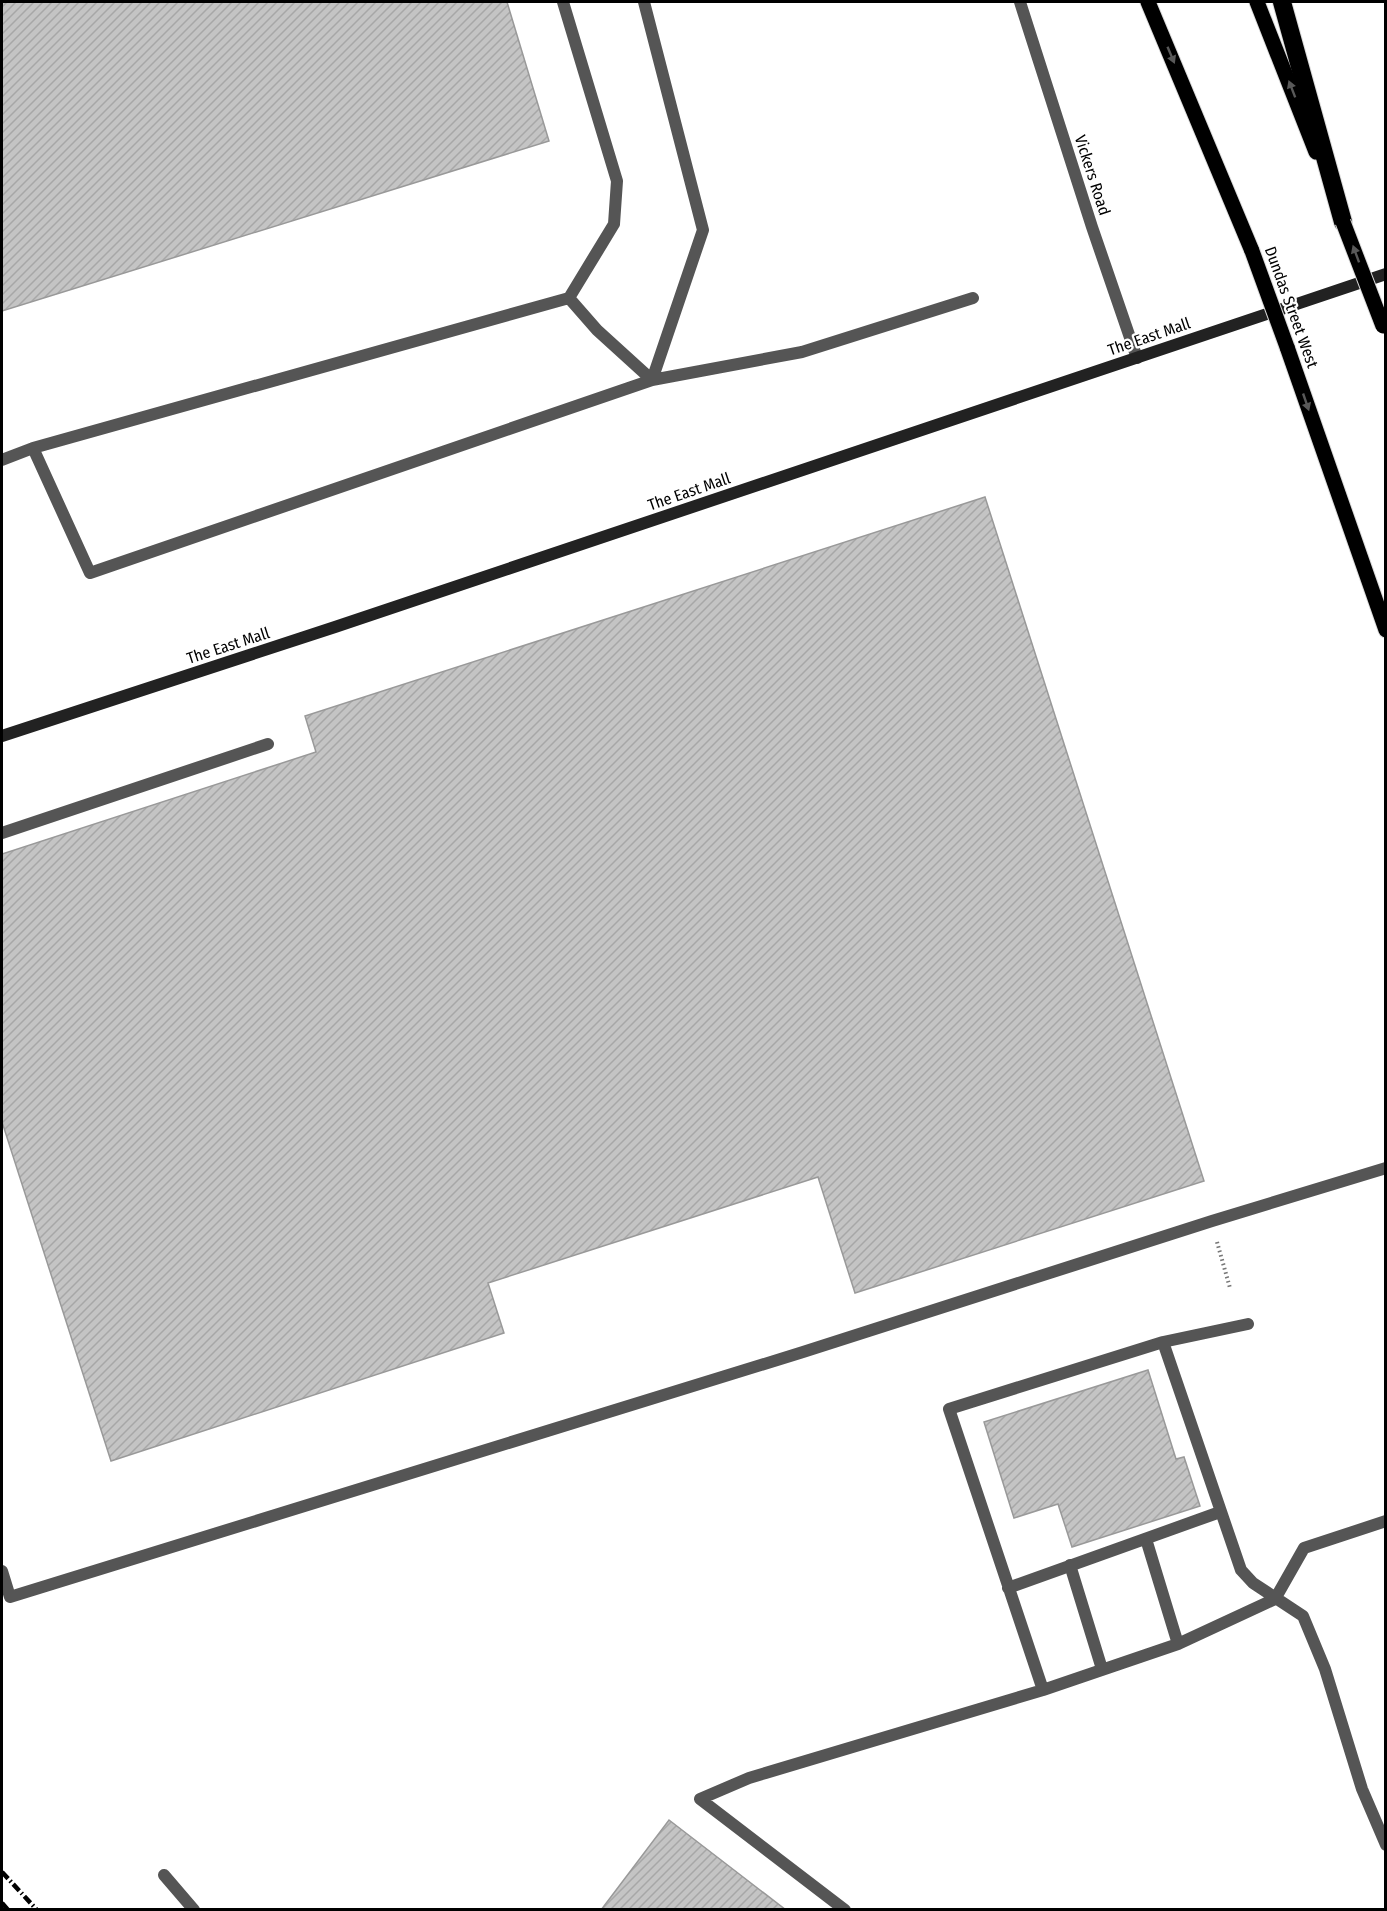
<svg xmlns="http://www.w3.org/2000/svg" width="1387" height="1911" font-family="'Fira Sans Condensed',sans-serif">
<defs>
<pattern id="building-hatch" width="6" height="6" patternUnits="userSpaceOnUse" patternTransform="scale(1.5)"><rect width="6" height="6" fill="#c4c4c4"/><path d="M-1 1l2-2M0 6l6-6M5 7l2-2" fill="none" stroke="#a7a7a7"/></pattern>
</defs>
<rect width="100%" height="100%" fill="#fff"/>
<path fill="url(#building-hatch)" stroke="#999" stroke-width="1.5" d="M2 2H507L549 141 2 311Z
M985 497 1204 1181 855 1293 818 1177 488 1283 504 1333 111 1461 2 1122V854L316 752 305 716Z
M1148 1370 1176 1459 1184 1457 1200 1506 1072 1547 1058 1504 1014 1518 984 1422Z
M669 1820 786 1910H601Z"/>
<g fill="none" stroke-linecap="round" stroke-linejoin="round">
<g stroke="#dbdbdb" stroke-width="17">
<path id="primary" d="M1148 2 1252 251
M1257 2 1316 152
M1287 347 1386 630"/>
</g>
<g stroke="#dbdbdb" stroke-width="20">
<path id="motorway" d="M1282 2 1343 222"/>
</g>
<path stroke="#777" stroke-width="4" stroke-dasharray="1.5 3" stroke-linecap="butt" d="M1217 1242 1230 1288"/>
<path stroke="#555" stroke-width="12" d="M644 2 703 230 652 380 802 352 973 298
M33 448 90 573 652 380 597 330 569 298 614 224 617 181 563 2
M2 460 33 448 569 298
M2 833 268 744
M1163 1342 1241 1570 1253 1583 1303 1616 1325 1669 1362 1789 1386 1845
M1146 1539 1178 1644
M1070 1565 1102 1669
M2 1571 10 1597 803 1352 1212 1221 1386 1168
M1008 1588 1220 1512
M1043 1690 949 1409 1163 1342 1248 1324
M164 1875 194 1910
M845 1910 700 1799 749 1778 1043 1690 1178 1644 1275 1599 1304 1548 1386 1521"/>
<path stroke="#555" stroke-width="12" d="M1020 2 1092 227 1137 358"/>
<path stroke="#222" stroke-width="12" d="M2 736 335 627 1386 274"/>
<use href="#primary" stroke="#000" stroke-width="15"/>
<use href="#motorway" stroke="#000" stroke-width="18"/>
<path stroke="#000" stroke-width="4.5" stroke-dasharray="9 3 1.5 3" stroke-linecap="butt" d="M2 1872 37 1910
M2 1903 8 1910"/>
<g stroke="#dbdbdb" stroke-width="17" stroke-linecap="butt">
<path id="primary-bridge" d="M1343 222 1383 326
M1252 251 1287 347"/>
</g>
<use href="#primary-bridge" stroke="#000" stroke-width="15"/>
</g>
<defs><path id="oneway-solid" d="M-6-.8H1V-3.2L6.5 0L1 3.2V.8H-6Z" transform="scale(1.5)"/></defs>
<g fill="#595959">
<use href="#oneway-solid" transform="translate(1171 55) rotate(67)"/>
<use href="#oneway-solid" transform="translate(1292 89) rotate(-111)"/>
<use href="#oneway-solid" transform="translate(1356 254) rotate(-110)"/>
<use href="#oneway-solid" transform="translate(1306 402) rotate(71)"/>
</g>
<g text-anchor="middle" stroke-width="4.5" stroke-linejoin="round" paint-order="stroke">
<g font-size="16" fill="#000" stroke="#fff">
<text transform="translate(1093 175) rotate(72)" y="6">Vickers Road</text>
<text transform="translate(1292 307) rotate(70)" y="6">Dundas Street West</text>
<text transform="translate(1149 336) rotate(-19)" y="6">The East Mall</text>
<text transform="translate(689 491) rotate(-19)" y="6">The East Mall</text>
<text transform="translate(228 645) rotate(-18)" y="6">The East Mall</text>
</g>
</g>
<rect width="1387" height="1911" fill="none" stroke="#000000" stroke-width="6"/>
</svg>
